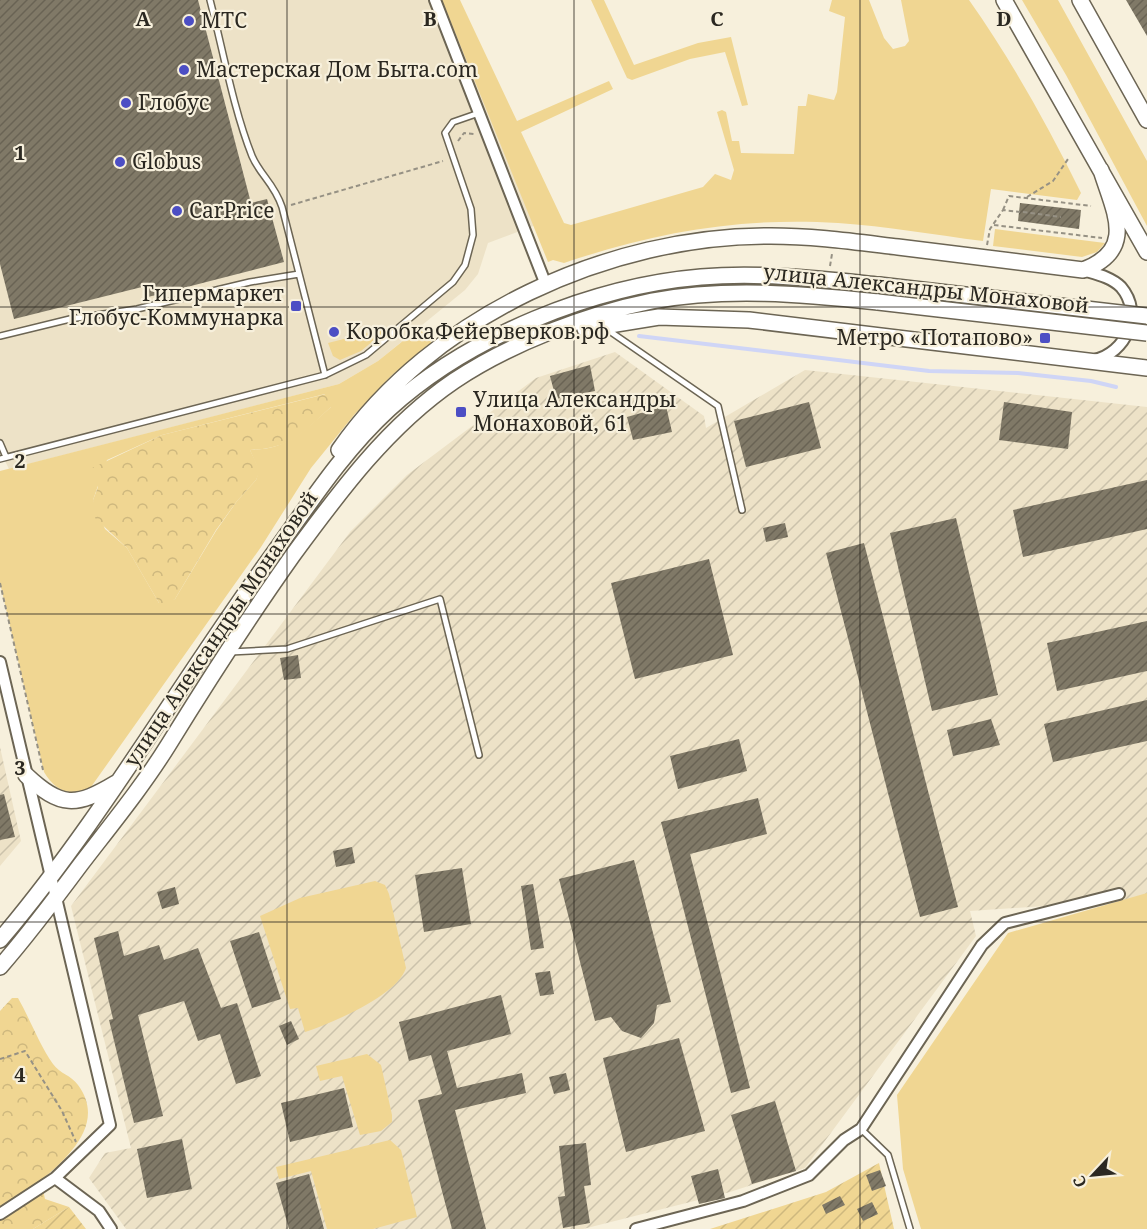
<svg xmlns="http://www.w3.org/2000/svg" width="1147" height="1229" font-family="'Noto Serif',serif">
<defs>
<pattern id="industrial-furrows" width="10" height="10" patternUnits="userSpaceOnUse" patternTransform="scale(1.5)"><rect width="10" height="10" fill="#ede2c7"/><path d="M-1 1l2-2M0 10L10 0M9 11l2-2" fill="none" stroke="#cbc2ab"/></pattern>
<pattern id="forest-crowns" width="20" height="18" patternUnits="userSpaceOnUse" patternTransform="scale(1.5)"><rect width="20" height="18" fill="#f0d692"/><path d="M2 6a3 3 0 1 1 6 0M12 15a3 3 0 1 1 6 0" fill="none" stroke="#ceb87e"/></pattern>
<pattern id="garden-furrows" width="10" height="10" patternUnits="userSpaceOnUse" patternTransform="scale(1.5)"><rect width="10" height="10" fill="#f0d692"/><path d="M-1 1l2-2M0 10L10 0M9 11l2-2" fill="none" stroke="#ceb87e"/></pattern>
<pattern id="building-hatch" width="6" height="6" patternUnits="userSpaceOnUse" patternTransform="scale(1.5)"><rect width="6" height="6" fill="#807967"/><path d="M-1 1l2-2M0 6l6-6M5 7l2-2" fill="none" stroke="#696354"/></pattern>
</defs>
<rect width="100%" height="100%" fill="#f7f0dc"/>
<path fill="#ede2c7" d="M0 0H449L536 225 488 243 478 274 465 290 378 361 339 384 9 469 0 451Z"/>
<path fill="url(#industrial-furrows)" d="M615 352 704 416 706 428 805 370 1147 407V899L970 911 976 936 805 1168 730 1192 583 1229H126L89 1178 105 1153 131 1148 71 906 350 532 407 475 536 378Z
M0 747 21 841 0 866Z"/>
<path fill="#f0d692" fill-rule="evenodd" d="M442 0H460L517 121 609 81 613 89 521 132 564 223 571 225 703 187 715 174 731 180 734 170 717 112 722 110 726 112 732 141H739L741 153 794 154 798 106H806L808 94 834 100 837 92 845 17 829 11 832 0H869L884 38 893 49 905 46 909 41 901 0H969C1012 61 1048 126 1081 193L1077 200 991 189 983 241C935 235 886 226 838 223 741 217 656 232 564 263L553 260 548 262Z
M591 0H604L634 65 698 43 731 37 748 105 742 106 725 52 690 59 632 80 627 78Z
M1022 0H1058L1147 161V226L1066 75Z
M995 229 1105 243 1097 252 1082 257 993 246Z
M419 328 432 343 392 375 354 415 311 468 261 547 91 787C71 798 55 791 44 772L0 583V471L339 384 378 361ZM325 394 331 407C302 432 289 449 250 450L259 471 256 480 237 501 216 531 175 599 159 603 127 548 105 529 93 500 107 460 162 435Z
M383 329 385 331 361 351 340 360 333 356 328 343Z
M375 881 385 885 389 894 406 968C397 996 332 1023 305 1032L298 1008 290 1009 260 916 300 898Z
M1147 893V1229H921L903 1169 897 1095 1008 933Z
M367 1054 381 1065 392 1115V1122L381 1131 360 1135 342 1076 320 1081 316 1066Z
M390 1140 401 1150 417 1217 373 1229H327L311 1171 279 1179 276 1167Z"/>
<path fill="url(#forest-crowns)" d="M326 394 332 400 331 407C301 434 292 448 250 450L260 471 256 480 237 501 216 530 175 599 166 604 159 603 127 548 95 518 93 500 98 487 92 468 162 435Z
M12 998H18C30 1019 39 1044 53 1064 60 1074 71 1075 78 1085 106 1123 69 1156 41 1181L45 1199 69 1207 33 1229H0V1011Z"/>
<path fill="url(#garden-furrows)" d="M879 1163 894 1229H710L826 1192Z
M69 1207 86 1229H33Z"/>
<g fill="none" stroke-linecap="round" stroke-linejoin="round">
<path stroke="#cfd5f6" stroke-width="4" d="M639 336 929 371 1018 373 1091 381 1116 387"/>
</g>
<path fill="url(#building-hatch)" d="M0 0H198L251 203 267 199 284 262 148 297 146 286 14 319 0 264Z
M1126 0H1147V36Z
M1020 203 1081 210 1079 229 1018 221Z
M590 365 595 391 556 399 550 376Z
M809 402 821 448 746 467 734 421Z
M1004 402 1072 412 1068 449 999 440Z
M666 406 672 432 633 440 627 417Z
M1147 480V529L1023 557 1013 510Z
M956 518 998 695 932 711 890 533Z
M785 523 788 537 766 542 763 528Z
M864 543 958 907 920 917 826 553Z
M709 559 733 655 635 679 611 583Z
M1147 621V671L1057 691 1047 643Z
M298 655 301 678 284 680 280 658Z
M1147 700V741L1053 762 1044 724Z
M991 719 1000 745 953 756 947 730Z
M739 739 747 771 678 789 670 756Z
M4 794 15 837 0 840V795Z
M758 798 767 834 690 854 750 1088 731 1093 661 822Z
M352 847 355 863 336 867 333 851Z
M634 860 671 1002 657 1005 654 1023 641 1038 622 1031 611 1017 595 1021 559 879Z
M462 868 471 924 424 932 415 875Z
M533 884 544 948 531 950 521 886Z
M175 887 179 904 162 909 157 892Z
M118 931 124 956 159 945 164 960 198 948 221 1008 237 1003 261 1076 236 1084 220 1034 198 1041 184 1001 138 1015 163 1116 134 1123 109 1020 113 1019 94 938Z
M259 932 281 999 252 1008 230 941Z
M550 971 554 994 540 996 535 973Z
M501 995 511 1034 447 1051 457 1088 522 1073 526 1093 455 1110 486 1229H452L418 1100 442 1094 431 1055 409 1061 399 1022Z
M291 1021 299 1039 287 1045 279 1026Z
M679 1038 705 1131 626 1152 603 1058Z
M566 1073 570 1090 554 1094 549 1077Z
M344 1088 353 1127 290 1142 281 1103Z
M775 1101 796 1171 752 1184 731 1115Z
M182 1139 192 1189 147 1198 137 1149Z
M586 1143 591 1185 584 1186 590 1223 563 1228 558 1197 565 1196 559 1146Z
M718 1169 725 1198 699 1204 691 1176Z
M880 1170 886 1186 872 1191 866 1175Z
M309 1174 324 1229H289L276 1183Z
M840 1196 845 1205 826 1214 822 1205Z
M872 1202 878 1214 863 1221 857 1209Z"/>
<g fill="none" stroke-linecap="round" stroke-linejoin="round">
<g stroke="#6c6554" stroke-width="8">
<path id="lane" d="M210 0C223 50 233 108 252 156 260 175 274 183 282 207L325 375
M608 330 718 406 742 510
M0 336 70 319 137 309 250 282 299 274
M0 443 6 457
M0 459 325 375 366 355 453 282 465 265 473 235 471 209 445 133 453 122 479 113
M230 652 287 649 440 599 479 755
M861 1129 888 1155 910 1229"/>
</g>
<g stroke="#6c6554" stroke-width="14">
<path id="street" d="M435 0 546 285
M1083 270C1096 274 1111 277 1121 287 1144 314 1126 353 1094 360
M0 662 110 1125 55 1178 0 1214
M55 1178 99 1211 111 1229
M636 1229 743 1201 809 1175 844 1140 861 1129 982 945 1005 923 1119 894"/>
</g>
<g stroke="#6c6554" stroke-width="18">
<path id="secondary" d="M1004 0 1147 252
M1080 0 1147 120
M585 329 659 317 749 320 1147 368
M339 450C432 316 609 235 771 236 814 236 856 242 898 247 960 255 1022 262 1083 270 1137 250 1114 212 1101 170
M26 775C61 808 76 807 116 783
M0 940C101 821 179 684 271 557 308 506 342 452 389 409 469 336 594 286 701 277 761 272 820 279 879 285
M0 967C29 934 55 899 81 864 111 825 143 786 169 744 209 679 249 617 293 555 340 491 388 426 454 381 509 344 587 314 652 301 727 287 803 294 878 302"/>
</g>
<path stroke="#969184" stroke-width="2" stroke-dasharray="4.5 3" stroke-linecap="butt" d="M458 141 464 133 474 134
M1027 197 1053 181 1068 159
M291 205 443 161
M1003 210 1009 196 1091 206
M1023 212 1061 217
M994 225 1102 238
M987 245 990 229 1003 210 1020 212
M830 266 832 254
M0 583 43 770
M0 1059 25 1051 62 1111 76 1142"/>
<use href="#lane" stroke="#fff" stroke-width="5"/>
<use href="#street" stroke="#fff" stroke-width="10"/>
<use href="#secondary" stroke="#fff" stroke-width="15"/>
<g stroke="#6c6554" stroke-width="18" stroke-linecap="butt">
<path id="secondary-bridge" d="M879 285 1147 316
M878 302 1147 333"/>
</g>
<use href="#secondary-bridge" stroke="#fff" stroke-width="15"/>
</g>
<path fill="none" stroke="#2b2821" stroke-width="1.5" stroke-opacity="0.55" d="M287 0V1229M574 0V1229M860 0V1229M0 307H1147M0 614H1147M0 922H1147"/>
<g fill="#4c4ec4" stroke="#f7f0dc" stroke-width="2">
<circle cx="189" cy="21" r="6"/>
<circle cx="184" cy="70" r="6"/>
<circle cx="126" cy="103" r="6"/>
<circle cx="120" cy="162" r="6"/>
<circle cx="177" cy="211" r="6"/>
<rect x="290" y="300" width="12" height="12" rx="3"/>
<circle cx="334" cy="332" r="6"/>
<rect x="1039" y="332" width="12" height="12" rx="3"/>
<rect x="455" y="406" width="12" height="12" rx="3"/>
</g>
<g text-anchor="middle" stroke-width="4.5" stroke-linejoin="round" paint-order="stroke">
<g font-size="21" fill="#2b2821" stroke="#f7f0dc" text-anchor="start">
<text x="201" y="28">МТС</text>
<text x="196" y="77">Мастерская Дом Быта.com</text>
<text x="138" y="110">Глобус</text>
<text x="132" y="169">Globus</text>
<text x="189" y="218">CarPrice</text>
<text x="284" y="301" text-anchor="end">Гипермаркет<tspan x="284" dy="24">Глобус-Коммунарка</tspan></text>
<text x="346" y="339">КоробкаФейерверков.рф</text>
<text x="1033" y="345" text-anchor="end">Метро «Потапово»</text>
<text x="473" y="407">Улица Александры<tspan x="473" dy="24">Монаховой, 61</tspan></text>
</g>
<g font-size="21" fill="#2b2821" stroke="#f7f0dc">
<text transform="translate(926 289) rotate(6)" y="7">улица Александры Монаховой</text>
<text transform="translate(221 629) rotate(-56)" y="7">улица Александры Монаховой</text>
</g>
</g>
<g font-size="20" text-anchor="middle" font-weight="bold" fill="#2b2821" stroke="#f7f0dc" stroke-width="4.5" stroke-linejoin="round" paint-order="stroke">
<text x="143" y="26">A</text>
<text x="430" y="26">B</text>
<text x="717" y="26">C</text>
<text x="1004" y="26">D</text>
<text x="20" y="160">1</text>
<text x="20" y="468">2</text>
<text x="20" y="775">3</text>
<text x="20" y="1082">4</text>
</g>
<g transform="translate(1093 1175) rotate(244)" stroke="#f7f0dc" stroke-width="4.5" paint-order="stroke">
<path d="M0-4.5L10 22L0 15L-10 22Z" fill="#2b2821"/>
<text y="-9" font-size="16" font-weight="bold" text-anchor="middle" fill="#2b2821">С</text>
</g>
</svg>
